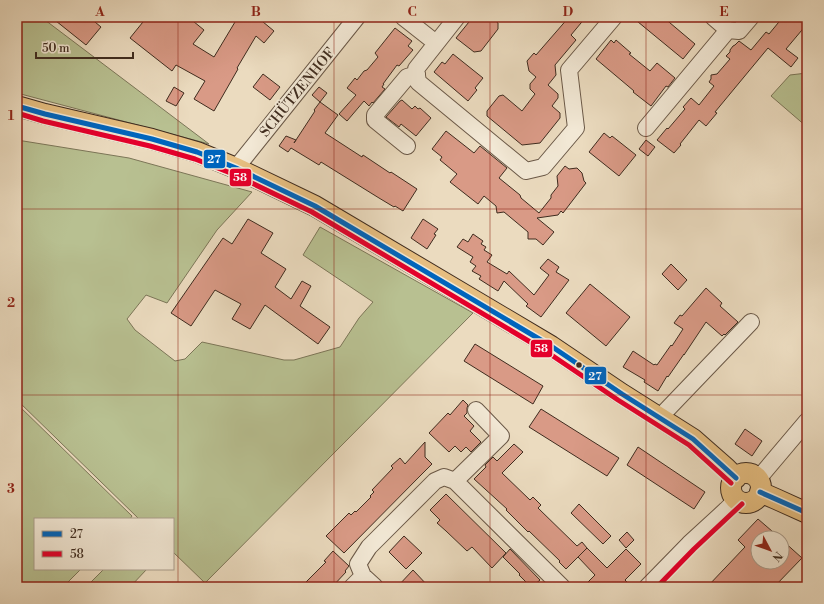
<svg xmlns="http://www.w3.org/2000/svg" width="824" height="604" font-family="'Libre Bodoni',serif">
<rect width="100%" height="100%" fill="#ebdbbf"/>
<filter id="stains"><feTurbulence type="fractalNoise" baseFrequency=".005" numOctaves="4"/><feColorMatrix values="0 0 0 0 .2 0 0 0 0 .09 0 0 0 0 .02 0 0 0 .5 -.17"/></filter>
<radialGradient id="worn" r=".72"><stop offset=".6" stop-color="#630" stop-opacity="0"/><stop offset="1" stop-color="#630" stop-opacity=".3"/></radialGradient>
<path fill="#b8c091" stroke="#7c7658" d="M17 17H41L209 144 17 93Z
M807 73V127L771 96 790 75Z
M17 140 129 158 252 192 217 230 167 303 146 295 127 319 135 330 175 361 185 359 202 342 284 360H294L340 347 359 318 373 302 303 255 320 227 473 313 205 583 173 552V519H139L17 400Z
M17 404 132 516 130 519H35V569H81L63 587H17Z
M104 569H147L130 587H86Z"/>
<path fill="#d99a86" stroke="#3f2c1f" d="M51 17H89L101 27 86 45Z
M147 17H188L204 30 193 44 214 57 238 17H257L274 31 264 43 256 36 237 68 238 69 214 111 194 99 205 81 176 65 172 71 130 38Z
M473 17H491L498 23V29L481 51 474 52 456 38Z
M569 17H586L571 35 576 40 555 65 556 75 548 85 558 94V98L552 106 560 113V118L540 143 522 145 487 116V111L499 96 503 95 522 111 535 94 530 89V84L536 77 529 71 527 61 534 53 536 55Z
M632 17H663L695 44 683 59Z
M783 17H804L807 20V24L786 49 798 58 791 67 768 48 715 112 717 113 706 126 699 120 680 144 681 145 674 153 657 140 667 128 668 129 685 109 683 107 691 98 699 105 714 86 709 82 711 79V75L717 74 730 59 726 56 730 52V50L733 46 735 45 739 41 751 50 766 32 769 34Z
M395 28 412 41 408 46 413 50 399 66 397 65 383 84H384L382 87 385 89 373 103 372 102 369 106 364 101 347 121 339 114 356 95 347 88 355 78 357 80 364 71 367 70 378 57 375 53Z
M611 40 614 43 616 40 631 53 629 54 650 71 657 63 675 78 668 87 666 86 651 106 633 92 634 91 596 59Z
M453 54 483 78 475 88 477 90 468 101 434 72 442 62 445 64Z
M263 74 280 87 270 100 253 87Z
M174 87 184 93 176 106 166 101Z
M319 87 327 93 320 102 312 95Z
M402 100 412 109 415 106 418 109 420 108 431 118 416 136 401 124 399 127 386 117 400 101Z
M320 102 338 115 325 133 362 157 363 155 390 173 391 172 417 189 403 211 395 206 394 207 379 198 321 162 319 165 291 148 288 152 279 146 286 136 296 140 294 143 315 111 314 110Z
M446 131 474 153 480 146 507 168 499 178 520 195 521 198 539 213 551 198V195L558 186 557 176 565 166 569 169 577 168 582 173 584 181 586 183 563 213 561 211 558 215 537 218 554 232 543 245 536 239H528V232L504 212 497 213 496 206 484 196 478 204 450 182 457 174 440 160 442 157 432 149Z
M604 133 610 138 612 136 636 155 619 176 589 152Z
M646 140 655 147 648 156 639 149Z
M248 219 273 233 261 253 286 269 275 287 291 299 302 281 311 286 300 306 330 327 318 344 265 305 250 329 232 319 241 304 215 290 191 326 171 313 223 238 232 244Z
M423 219 438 229 434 234 436 235 427 249 411 238Z
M473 234 483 241 481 244 486 247 484 250 492 255 487 262 507 274 509 271 534 295 549 275 540 268 548 259 559 267 556 272 569 280 541 317 526 306 528 304 504 281 498 291 479 279 481 276 472 271 476 266 470 262 473 257 457 247 463 239 468 242Z
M671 264 687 280 678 290 662 274Z
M590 284 630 317 606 346 566 313Z
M706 288 722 303 720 306 738 322 725 335 724 334 722 336 706 322 684 355V354L668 377 667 376 658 391 644 382 645 380 623 367 633 351 654 365 655 364 657 365 671 345 672 346 683 329 674 323 680 315 682 316Z
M475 344 543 386 533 404 464 361Z
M463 400 468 405 467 408V413L464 416 474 426 470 431 481 442 471 452 466 447 461 452 455 446 449 452 429 433 448 413 450 415Z
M541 409 619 458 607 476 529 427Z
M745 429 762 441 752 456 735 444Z
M425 442V457L432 464 419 477 344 553 326 536 349 513 351 515 355 511 356 512 371 497 370 496 374 492 372 490 393 468 391 466 400 458 405 464Z
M514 444 523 452 502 473 530 500 533 497 541 505 538 508 577 546 582 542 587 548 566 569 559 562 560 561 529 531 528 532 506 510 507 509 474 479 486 467 485 465 493 457 497 461Z
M638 447 705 492 694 509 627 465Z
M446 494 506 553 492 568 472 547 467 551 446 531 437 523 440 520 430 510Z
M579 504 611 536 603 544 571 513Z
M758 519 780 538H758V562H782V540L802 558 774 587H707L745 547 738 540Z
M627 532 634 540 626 548 619 540Z
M404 536 422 553 406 569 389 552Z
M587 548 607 568 626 549 641 564 625 580 627 582 622 587H583L595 575 578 557Z
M510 549 540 580 533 586 528 582 527 583 519 575 520 574 503 557Z
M333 551 349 566 345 571 346 572 332 587H301L326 562 324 561Z
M413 570 429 587H397Z"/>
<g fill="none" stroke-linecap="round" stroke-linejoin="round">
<g stroke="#6a5847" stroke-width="18">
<path id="minor" d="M403 17 436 43
M457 17 416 69 418 82 526 171 543 167 576 128 569 70 614 17
M728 30 739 31 751 17
M646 128 728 30 713 17
M407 146 375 120V115L407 77 417 74
M236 168 357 17
M659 418 751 322
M758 479 807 421
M455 481 562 587
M363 576 375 587
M352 587 363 576 358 564 369 547 435 481 444 477 455 481 501 436 476 410
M647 587 689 544 726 510 737 499"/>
</g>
<g stroke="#3f2c1f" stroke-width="22">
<path id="major" d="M17 106 45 114 152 139 197 152 236 168 315 206 551 346 622 394 693 439 726 468 736 478
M731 488a15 15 0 1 1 30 0a15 15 0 1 1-30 0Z
M760 492 776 499 807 513"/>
</g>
<use href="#minor" stroke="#f2e8d5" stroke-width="16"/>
<use href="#major" stroke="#e6be80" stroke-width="20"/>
<g stroke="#f2e8d5" stroke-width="8">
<path id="bus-1" d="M17 106 45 114 152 139 197 152 236 168 315 206 551 346 622 394 693 439 736 478
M760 492 807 513"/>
</g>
<g stroke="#f2e8d5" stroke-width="8">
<path id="bus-2" d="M17 113 43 121 150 146 195 159 233 174 312 212 547 352 618 400 689 445 731 483
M657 587 694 549 742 504"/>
</g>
<use href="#bus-1" stroke="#0065bd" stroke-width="5"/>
<use href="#bus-2" stroke="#e4002b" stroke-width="5"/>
</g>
<path fill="none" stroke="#8f2418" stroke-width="1" stroke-opacity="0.55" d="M178 17V587M334 17V587M490 17V587M646 17V587M17 209H807M17 395H807"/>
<circle fill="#3f2c1f" stroke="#f2e8d5" stroke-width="1.5" cx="579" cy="365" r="3.5"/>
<g text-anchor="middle" stroke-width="4" stroke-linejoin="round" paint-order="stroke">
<g font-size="14" fill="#3f2c1f" stroke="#f2e8d5">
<text transform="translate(297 92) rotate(-51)" y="5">SCHÜTZENHOF</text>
</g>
</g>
<g stroke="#f2e8d5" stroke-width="1.5">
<rect x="203" y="149" width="23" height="20" rx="4" fill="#0065bd"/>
<rect x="229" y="168" width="23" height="19" rx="4" fill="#e4002b"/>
<rect x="530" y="339" width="23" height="19" rx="4" fill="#e4002b"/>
<rect x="584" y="366" width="23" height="19" rx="4" fill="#0065bd"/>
</g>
<g font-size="11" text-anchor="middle" font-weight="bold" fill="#fff">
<text x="214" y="163">27</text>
<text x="240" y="181">58</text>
<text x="541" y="352">58</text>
<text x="595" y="380">27</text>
</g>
<rect width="824" height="604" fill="none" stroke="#ebdbbf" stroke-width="44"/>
<rect x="34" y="518" width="140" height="52" fill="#f2e8d5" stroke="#aa9d8c"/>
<rect x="42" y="531" width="20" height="6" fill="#0065bd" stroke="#aa9d8c"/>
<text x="70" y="538" font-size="12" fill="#3f2c1f">27</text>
<rect x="42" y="551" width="20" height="6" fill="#e4002b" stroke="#aa9d8c"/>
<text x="70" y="558" font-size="12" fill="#3f2c1f">58</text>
<g transform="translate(770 550) rotate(131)"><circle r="19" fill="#f2e8d5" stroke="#aa9d8c"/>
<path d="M0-3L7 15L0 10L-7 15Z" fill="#8f2418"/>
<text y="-6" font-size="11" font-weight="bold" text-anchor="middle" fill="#3f2c1f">N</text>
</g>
<path d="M36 52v6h97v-6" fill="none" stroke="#3f2c1f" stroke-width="2"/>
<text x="42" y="52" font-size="12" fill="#3f2c1f" stroke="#f2e8d5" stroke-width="3" paint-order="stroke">50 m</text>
<rect x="22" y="22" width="780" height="560" fill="none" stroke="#8f2418" stroke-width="1.5"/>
<g font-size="13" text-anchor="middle" font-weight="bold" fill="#8f2418">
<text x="100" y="16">A</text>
<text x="256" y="16">B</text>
<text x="412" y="16">C</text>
<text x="568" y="16">D</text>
<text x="724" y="16">E</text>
<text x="11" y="120">1</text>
<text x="11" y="307">2</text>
<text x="11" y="493">3</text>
</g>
<rect width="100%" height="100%" filter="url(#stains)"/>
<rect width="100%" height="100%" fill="url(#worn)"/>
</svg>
